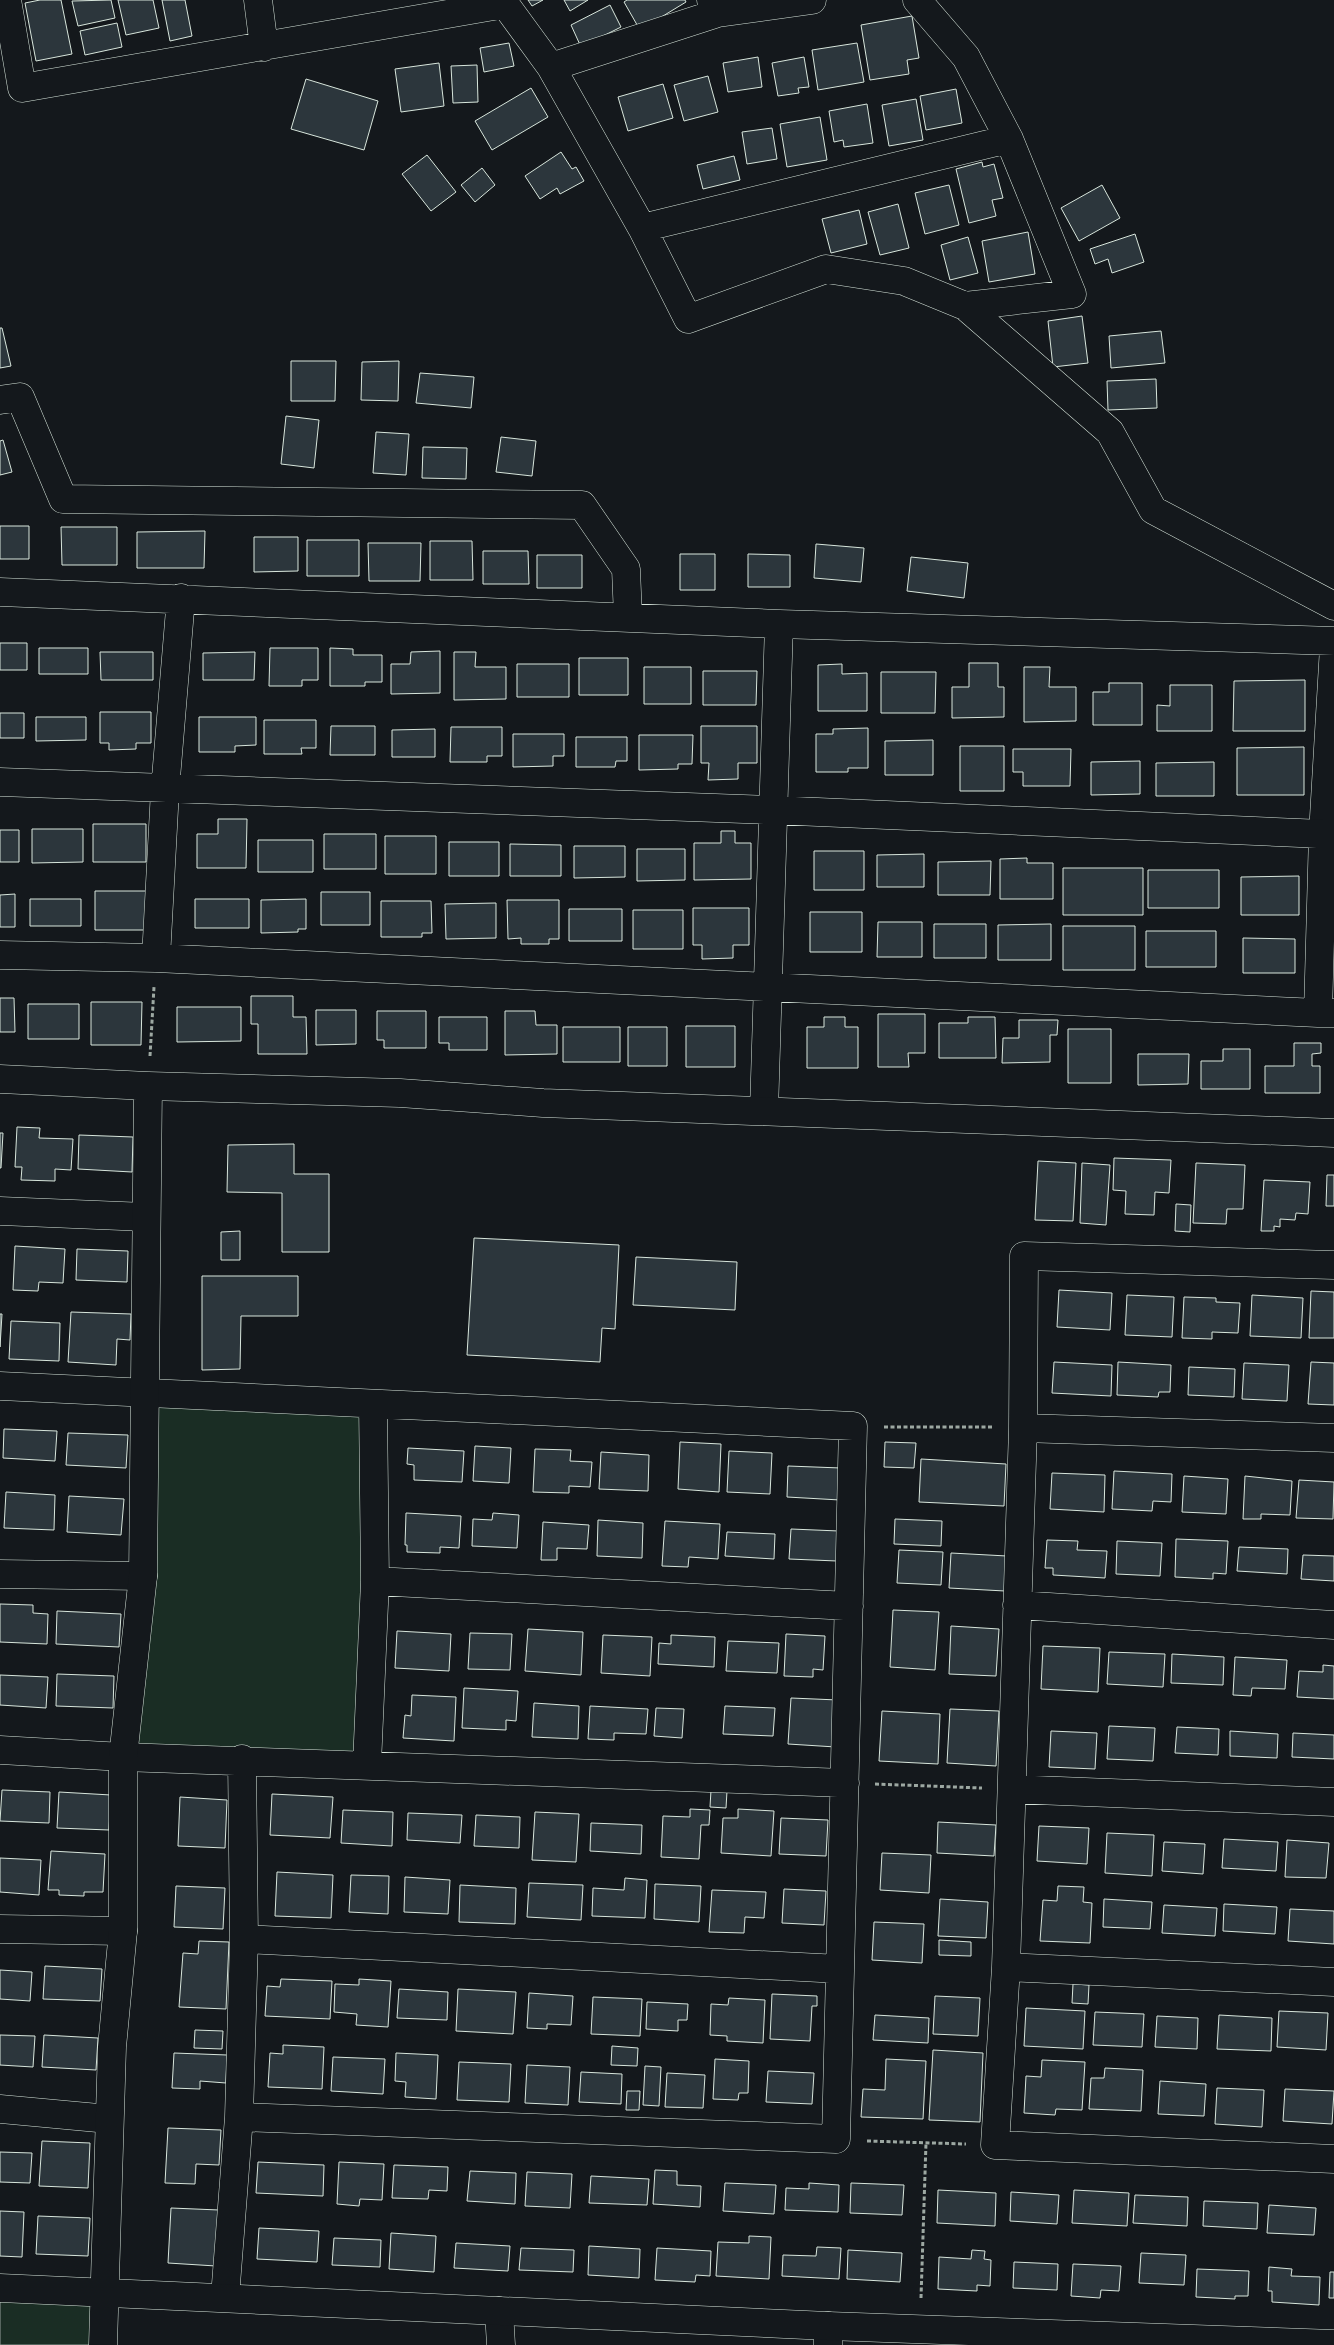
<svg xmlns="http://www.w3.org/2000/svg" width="1334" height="2345" font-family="Poppins,sans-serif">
<rect width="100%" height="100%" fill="#14181c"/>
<path fill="#1a2d24" stroke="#939e99" d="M145 1393 373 1404 367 1764 123 1757Z
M0 2288 104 2292 103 2345H0Z"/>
<path fill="#2c363c" stroke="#d8e6dc" d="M40 0H61L72 54 36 61 25 3Z
M111 0 115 18 78 26 72 1Z
M118 0H153L159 28 126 35Z
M162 0H185L192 36 170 41Z
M528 0H543L532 6Z
M564 0H588L570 11Z
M627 0H685L686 2 640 30 624 2Z
M610 5 621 27 581 47 571 25Z
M912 16 919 58 907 60 909 74 870 80 861 25Z
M117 23 122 47 85 55 80 31Z
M509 43 514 66 484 72 480 48Z
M857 43 864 82 818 90 812 50Z
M758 57 762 87 728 92 723 63Z
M804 57 809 87 798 88 799 93 778 96 772 63Z
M439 63 444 106 401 112 395 69Z
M477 65 478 102 453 103 451 66Z
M708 76 718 112 684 121 674 85Z
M306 79 378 101 364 150 291 129Z
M663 84 673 118 628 131 618 97Z
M531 88 548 117 492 150 475 121Z
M956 89 962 123 926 130 920 96Z
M916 99 923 140 889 146 882 105Z
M867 104 873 143 844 147 843 140 834 142 829 111Z
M820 117 827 160 787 167 780 124Z
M772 128 777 159 747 164 742 132Z
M561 152 572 169 576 167 584 181 560 194 557 188 540 199 525 176Z
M427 155 456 192 431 211 402 174Z
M734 156 740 180 703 189 697 165Z
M982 162 983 167 994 164 1003 198 992 200 996 216 969 223 956 169Z
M482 168 495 185 475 202 461 185Z
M949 185 959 225 925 234 915 193Z
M1102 185 1120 218 1079 241 1061 208Z
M898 204 909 248 880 255 868 212Z
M859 210 867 244 831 253 822 219Z
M1028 232 1035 274 989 282 982 241Z
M1135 234 1144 262 1112 273 1108 259 1095 264 1090 249Z
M968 237 978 273 950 280 941 245Z
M1082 316 1088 363 1053 367 1048 321Z
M0 328H2L11 366 0 368Z
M1161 331 1165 363 1111 368 1109 336Z
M291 361H336L335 401H291Z
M399 361 398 401 361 400 362 362Z
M420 373 474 377 471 408 416 403Z
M1156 379 1157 408 1108 410 1107 381Z
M286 416 319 420 314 468 281 464Z
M376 432 409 434 406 475 373 473Z
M501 437 536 441 532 476 496 472Z
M3 440 12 472 0 475V441Z
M423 447 467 448 466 479 422 478Z
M0 526H29V559H0Z
M61 527H117V565H62Z
M205 531 204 568H137V532Z
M254 537H298V571L254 572Z
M307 540H359V576H307Z
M430 541H472L473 580H430Z
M368 543H421L420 581H369Z
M816 544 864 548 861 582 814 578Z
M483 551H528L529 584H483Z
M680 554H715V590H680Z
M748 554 790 555V587H748Z
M537 555H582V588H537Z
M911 557 968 563 964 598 907 591Z
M0 643H27V670H0Z
M39 648H88V674H39Z
M270 648H318V680H302V686H269Z
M330 648 353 649V655H382V682H365V686H330Z
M440 651V693L391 694V664H410L411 652Z
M100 652H153V680H101Z
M255 652 254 680H203V653Z
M454 652H476L475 667H506V699L454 700Z
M579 658H628V695H579Z
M969 663H998V687H1004V717L952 718V687H969Z
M517 664H569V697H517Z
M842 664V674L867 673V711H818V665Z
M644 667H691V704H644Z
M1024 667H1050L1049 687H1076V721L1024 722Z
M703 671H757L756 705H703Z
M881 672H936L935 713H881Z
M1305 680V731H1233L1234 681Z
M1109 683H1142V725H1093V692H1109Z
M1170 685H1212V731H1157V705L1170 706Z
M100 712H151V743H136V749L109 750V743H100Z
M0 713H24V738H0Z
M36 717H86V740L36 741Z
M199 717H256V745L235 746V752H199Z
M264 720H316V748H301L302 754H264Z
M331 726H375V755H330Z
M701 726H757V763H738V779L708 780 709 763H701Z
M451 727H502V756H487V762H450Z
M868 728V768H848V772H816V734H833V729Z
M435 729V757H392V730Z
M513 734H564V756H553V766L513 767Z
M639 735H693L692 764H678V769L639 770Z
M576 737H627V761H616L615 767H576Z
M933 740V775H885V741Z
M960 746H1004V791H960Z
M1304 747V795H1237V748Z
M1013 749H1071L1070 786H1023V772H1013Z
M1140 761V794L1091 795V762Z
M1214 762V796H1156V763Z
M218 819H247L246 868H197V834H218Z
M93 824H146V862H93Z
M32 829H83V862L32 863Z
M0 830H19V862H0Z
M721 831H735V843H751V879L694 880V843H721Z
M324 834H376V869H324Z
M385 836H436V874H385Z
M258 840H313V872H258Z
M449 842H499V876H449Z
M510 844 561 845V876H510Z
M574 846H625V877L574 878Z
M637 849H685V880L637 881Z
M814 851H864V890H814Z
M924 854V887H877V855Z
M1027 858V863H1053V899H1000V859Z
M991 861 990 895H938V862Z
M1063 868H1143V915H1063Z
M1148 870H1219V908H1148Z
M1299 876V915H1241V877Z
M95 891H146V930H95Z
M321 892H370V925H321Z
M15 894V927H0V895Z
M30 899H81V926H30Z
M195 899H249V928H195Z
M306 899V929H298V932L261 933V900Z
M507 900H559V939H549V944H521V938L508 939Z
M381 901H431L432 933H422V937H381Z
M496 903V938L446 939 445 904Z
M693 908H749V945H733V958L702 959V945H693Z
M569 909H622V941H569Z
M633 910H683V949H633Z
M810 912H862V952H810Z
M878 922H922V957H877Z
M934 924H986V958H934Z
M1051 924V960H998V925Z
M1063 926H1135V970H1063Z
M1146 931H1216V967H1146Z
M1243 938 1295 939V973H1243Z
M251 996H293V1017H306L307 1054H258V1024H251Z
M0 998H14L15 1032H0Z
M91 1002H142L141 1045H91Z
M28 1004H79V1039H28Z
M177 1007H241V1041L177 1042Z
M316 1010H356V1044L316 1045Z
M377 1011H426V1048H384V1040H377Z
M505 1011H535L536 1025H557V1054L505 1055Z
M878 1014H925V1053H908L909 1067H878Z
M439 1017H487V1050H449V1043H439Z
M824 1017H845V1027H858V1068H807V1027H824Z
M968 1017H995L996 1058H939V1023H968Z
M1019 1020H1058L1057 1035H1050V1062L1002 1063 1003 1038H1019Z
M686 1026H735V1067H686Z
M563 1027H620V1062H563Z
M628 1027H667V1066H628Z
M1068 1029H1111V1083H1068Z
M1294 1043H1321V1053L1312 1054V1066H1320V1093H1265V1066H1294Z
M1223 1049H1250V1089H1201V1061H1223Z
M1138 1054H1189L1188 1084 1138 1085Z
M17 1127 40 1128 39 1138 73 1139 71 1170 55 1169V1181L21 1180 22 1167H15Z
M0 1133H3L1 1168H0Z
M79 1135 133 1137 132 1172 78 1169Z
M294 1144V1174H329V1252H282V1193L227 1192 228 1145Z
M1114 1158 1171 1160 1169 1193 1155 1192 1154 1215 1125 1214 1126 1191 1113 1190Z
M1038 1161 1076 1163 1073 1221 1035 1220Z
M1082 1163 1110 1165 1106 1225 1080 1223Z
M1196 1163 1245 1165 1243 1209H1227L1226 1224 1193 1223Z
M1327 1175H1334V1206H1326Z
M1264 1180 1310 1182 1308 1214 1296 1213 1295 1220 1280 1219V1227L1274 1226V1231H1261Z
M1176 1204 1191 1205 1190 1232 1175 1231Z
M240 1231V1260H221V1232Z
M474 1238 619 1245 615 1329 602 1328 600 1362 467 1355Z
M15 1246 65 1249 63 1283 39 1282 38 1291 13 1290Z
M77 1249 128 1251 127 1282 76 1280Z
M636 1257 737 1262 735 1310 633 1305Z
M202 1276H298V1316H241L240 1369 202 1370Z
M1059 1290 1112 1293 1110 1330 1057 1327Z
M1311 1291 1334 1292V1338H1309Z
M1127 1295 1174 1297 1172 1337 1125 1335Z
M1252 1295 1303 1298 1301 1338 1250 1336Z
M1184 1297 1216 1298V1302L1240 1303 1238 1333 1212 1332V1339L1182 1338Z
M71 1312 131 1314 130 1340 117 1339 116 1365 68 1362Z
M0 1314H2L0 1347Z
M11 1321 60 1323 59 1361 9 1359Z
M1054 1362 1112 1365 1111 1396 1052 1393Z
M1118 1362 1171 1365 1170 1392H1159L1158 1397 1117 1395Z
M1311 1362 1334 1363V1405L1308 1404Z
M1244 1363 1289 1365 1287 1401 1242 1399Z
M1189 1367 1235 1369 1234 1397 1188 1395Z
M4 1429 57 1431 55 1461 3 1458Z
M68 1433 128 1435 126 1468 66 1465Z
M680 1442 721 1444 719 1492 678 1489Z
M885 1442 916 1443 914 1468 884 1467Z
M475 1446 511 1448 509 1483 473 1481Z
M408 1448 464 1451 462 1482 414 1480V1465L407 1464Z
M535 1449 571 1450 570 1461 592 1462 590 1487 569 1486V1493L533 1492Z
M729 1451 772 1453 770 1494 727 1492Z
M601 1452 649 1455 648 1491 599 1489Z
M921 1459 1006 1464 1004 1506 919 1502Z
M788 1466 841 1468 840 1500 787 1497Z
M1114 1471 1172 1474 1171 1502 1153 1501 1152 1511 1112 1509Z
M1052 1473 1105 1475 1104 1512 1050 1509Z
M1184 1476 1228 1479 1226 1514 1182 1512Z
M1245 1476 1292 1481 1290 1515 1261 1514V1519H1243Z
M1299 1480 1334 1482 1333 1519 1296 1518Z
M6 1492 55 1495 54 1530 4 1528Z
M69 1496 124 1499 121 1535 67 1532Z
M406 1513 461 1516 459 1548 440 1547V1553L407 1552V1545H405Z
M493 1513 519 1515 517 1548 472 1546 473 1519 492 1520Z
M895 1519 942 1521 941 1546 894 1544Z
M598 1520 643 1523 642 1558 597 1556Z
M665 1521 720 1524 718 1559 689 1557 688 1567 662 1566Z
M543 1522 589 1525 587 1549 557 1548V1560H541Z
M791 1529 839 1531 837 1561 789 1559Z
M727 1532 775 1534 774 1559 725 1556Z
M1176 1539 1228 1541 1226 1574 1213 1573V1579L1175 1577Z
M1047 1540 1078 1541 1077 1550 1107 1551 1105 1578 1053 1575V1568H1045Z
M1117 1541 1162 1543 1160 1576 1116 1574Z
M1239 1547 1288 1549 1287 1574 1237 1571Z
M899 1550 943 1552 941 1585 897 1583Z
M951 1553 1007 1556 1005 1591 949 1588Z
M1303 1555 1334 1556V1581L1301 1579Z
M0 1604 33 1605V1613L48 1614 47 1644 0 1642Z
M893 1610 939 1612 935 1670 890 1667Z
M57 1611 121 1614 119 1647 56 1644Z
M951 1626 999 1629 996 1676 949 1674Z
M528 1629 583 1632 581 1675 525 1671Z
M397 1631 451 1634 449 1671 395 1668Z
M470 1633 512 1634 510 1670 468 1669Z
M786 1634 825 1636 823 1670 813 1669V1677L784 1676Z
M603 1635 652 1637 650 1676 601 1673Z
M671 1635 715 1637 714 1667 658 1664 659 1643 671 1644Z
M728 1641 779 1643 777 1673 726 1671Z
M1043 1646 1100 1648 1098 1692 1041 1689Z
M1109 1652 1165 1654 1163 1687 1107 1684Z
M1172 1654 1224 1657 1223 1685 1171 1683Z
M1235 1657 1287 1660 1285 1689 1252 1688 1251 1696 1233 1695Z
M1323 1665 1334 1666V1699L1297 1697 1299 1671 1323 1672Z
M57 1674 114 1676 113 1708 56 1706Z
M0 1675 48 1677 46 1708 0 1705Z
M464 1688 518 1691 516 1721 506 1720V1730L462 1728Z
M412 1695 456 1697 454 1741 403 1738 405 1715 411 1716Z
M791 1698 838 1700 836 1747 788 1744Z
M534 1703 579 1706 578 1739 532 1737Z
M590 1706 648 1709 646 1734 614 1733V1740L588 1739Z
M725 1706 775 1708 773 1736 723 1734Z
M656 1708 684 1709 682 1738 654 1736Z
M950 1709 999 1711 996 1766 947 1763Z
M882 1711 940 1714 938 1764 879 1761Z
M1109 1726 1155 1728 1153 1761 1107 1759Z
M1177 1727 1219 1729 1218 1755 1175 1753Z
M1051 1731 1097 1733 1095 1769 1049 1767Z
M1230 1731 1278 1734 1277 1758 1230 1756Z
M1293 1733 1334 1735V1759L1292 1757Z
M2 1790 50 1792 49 1823 0 1821Z
M711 1790 727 1791 726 1808 710 1807Z
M59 1792 111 1795 109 1830 57 1828Z
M272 1794 333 1797 330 1838 270 1835Z
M180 1797 227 1800 225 1848 178 1846Z
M690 1809 710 1810 709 1825H701L699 1859 661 1857 663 1816 690 1817Z
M738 1809 774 1811 771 1856 721 1853 723 1818H738Z
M343 1810 393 1812 392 1846 341 1843Z
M535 1812 579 1814 576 1862 532 1860Z
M408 1813 462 1815 460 1843 407 1840Z
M476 1815 520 1817 519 1848 474 1846Z
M781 1818 828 1820 826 1856 779 1854Z
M938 1822 996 1825 994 1856 937 1853Z
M591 1823 642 1825 641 1854 590 1851Z
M1039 1826 1089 1828 1087 1864 1037 1861Z
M1107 1833 1154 1835 1152 1876 1105 1873Z
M1224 1839 1278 1842 1276 1871 1222 1868Z
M1287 1840 1329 1843 1326 1878 1285 1877Z
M1164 1842 1205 1844 1203 1874 1162 1871Z
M51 1851 105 1854 103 1892H84V1896L59 1895V1890H48Z
M882 1853 931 1855 929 1893 880 1890Z
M0 1858 41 1860 39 1895 0 1892Z
M277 1872 333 1875 331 1918 275 1916Z
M351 1875 389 1876 388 1914 349 1912Z
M405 1877 450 1880 448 1914 404 1912Z
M625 1878 647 1880 645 1918 592 1916 593 1888 624 1890Z
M529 1883 583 1885 581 1920 527 1917Z
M655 1884 701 1886 699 1922 654 1919Z
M460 1885 516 1888 515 1924 459 1922Z
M176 1886 225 1888 223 1929 174 1927Z
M1058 1886 1084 1887 1083 1902 1092 1903 1090 1943 1040 1941 1043 1900 1057 1901Z
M784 1889 826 1891 824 1925 782 1923Z
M712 1890 766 1892 764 1918 745 1917 744 1933 709 1932Z
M940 1899 988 1902 986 1938 938 1936Z
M1104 1899 1152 1902 1150 1929 1103 1927Z
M1224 1904 1277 1907 1275 1934 1223 1931Z
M1164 1905 1217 1908 1215 1936 1162 1933Z
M1290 1909 1334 1911V1944L1288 1941Z
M874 1922 924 1924 922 1963 872 1960Z
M939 1940 971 1942V1956L939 1955Z
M199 1941 229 1942 226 2009 179 2007 183 1953 198 1954Z
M45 1966 102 1969 100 2001 43 1999Z
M0 1970 32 1972 30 2001 0 1999Z
M281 1979 332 1981 330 2019 265 2016 267 1986 280 1987Z
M359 1979 391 1981 388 2027 356 2025 357 2014 334 2012 335 1984 359 1985Z
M1073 1984 1089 1985 1088 2004 1072 2003Z
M399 1989 448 1992 447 2020 397 2018Z
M458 1989 516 1992 513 2034 456 2031Z
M529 1993 573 1996 571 2025 547 2024V2029L527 2028Z
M772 1994 817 1996V2006H812L810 2041 770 2039Z
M935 1996 980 1998 978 2036 933 2034Z
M593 1997 642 1999 640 2036 591 2034Z
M729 1998 765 2000 763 2043 727 2041V2036L710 2035 711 2004 728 2005Z
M647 2002 688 2004 687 2020H678V2031L646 2029Z
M1026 2008 1085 2011 1083 2049 1024 2046Z
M1279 2011 1328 2013 1326 2050 1277 2047Z
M1095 2012 1144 2014 1142 2047 1093 2045Z
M875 2015 929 2018 928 2043 873 2040Z
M1219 2015 1272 2018 1271 2051 1217 2049Z
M1157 2016 1198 2018 1197 2049 1155 2047Z
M195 2030 223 2031 222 2049 194 2048Z
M0 2035 35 2036 33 2067 0 2065Z
M44 2035 98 2038 96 2070 42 2067Z
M283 2045 324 2047 322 2089 268 2087 270 2053 283 2054Z
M612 2046 638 2048 637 2066 611 2065Z
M933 2050 983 2053 980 2122 929 2120Z
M174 2053 227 2055 226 2083 200 2081V2089L172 2088Z
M396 2053 438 2055 436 2099 405 2097 406 2082 395 2081Z
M333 2057 385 2059 383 2094 331 2091Z
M715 2059 749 2061 748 2093H739L738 2100 713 2099Z
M886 2059 926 2061 923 2119 861 2117 863 2089 885 2090Z
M1042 2060 1085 2062 1082 2110 1056 2109 1055 2115 1024 2113 1026 2076 1041 2077Z
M459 2062 511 2064 509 2102 457 2100Z
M527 2065 570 2067 568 2105 525 2103Z
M645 2066 661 2067 659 2106 643 2105Z
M1105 2068 1143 2070 1141 2111 1089 2109 1091 2078H1104Z
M768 2071 814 2073 812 2104 766 2102Z
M581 2072 622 2074 621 2104 579 2102Z
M667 2073 705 2075 703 2108 665 2107Z
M1160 2081 1206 2084 1204 2116 1158 2114Z
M1217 2088 1264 2090 1262 2127 1215 2124Z
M1285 2089 1334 2091 1332 2124 1283 2121Z
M627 2091H640L639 2110H626Z
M168 2128 221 2130 219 2165 196 2164 195 2184 165 2183Z
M42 2141 90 2143 88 2188 39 2186Z
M0 2152 32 2153 30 2183 0 2182Z
M258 2162 324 2165 323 2196 256 2193Z
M339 2162 384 2164 382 2200 360 2199 359 2206 337 2204Z
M394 2165 448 2167 447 2191 429 2190 428 2199 392 2198Z
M655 2170 677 2171V2185L701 2186 700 2207 653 2204Z
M470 2171 516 2173 515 2204 467 2201Z
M527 2172 572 2174 570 2208 525 2206Z
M591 2176 649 2179 647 2205 589 2203Z
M725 2183 776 2185 774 2214 723 2211Z
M809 2183 839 2185 838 2212 785 2210 786 2188 809 2189Z
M851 2183 904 2185 902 2215 850 2213Z
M938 2190 996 2193 995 2226 937 2223Z
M1074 2190 1129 2193 1127 2226 1072 2223Z
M1011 2192 1059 2195 1057 2224 1010 2221Z
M1135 2195 1188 2197 1187 2226 1133 2223Z
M1204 2201 1258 2203 1257 2229 1203 2226Z
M1269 2205 1316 2208 1314 2235 1267 2233Z
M171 2208 219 2210 216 2266 168 2263Z
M0 2211 24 2212 22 2257 0 2256Z
M38 2216 90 2218 88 2256 36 2254Z
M259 2228 319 2231 317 2262 257 2259Z
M391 2233 436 2236 434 2272 389 2269Z
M749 2236 771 2237 769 2279 716 2276 718 2242 749 2243Z
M334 2238 381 2240 380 2267 332 2265Z
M456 2243 510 2246 508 2271 454 2268Z
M589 2246 640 2249 639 2278 588 2275Z
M817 2247 841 2248 839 2279 782 2276 783 2255 816 2256Z
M521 2248 574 2250 573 2272 519 2270Z
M657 2248 711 2251 710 2276 696 2275 695 2282 655 2280Z
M848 2250 902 2253 900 2282 847 2279Z
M972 2250 985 2251 984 2259 991 2260 990 2286 977 2285V2291L938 2289 939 2257 971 2259Z
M1141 2253 1186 2255 1184 2285 1139 2283Z
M1014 2262 1058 2264 1057 2290 1013 2288Z
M1073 2264 1121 2266 1119 2291 1101 2290 1100 2298 1071 2296Z
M1269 2267 1292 2269 1291 2276 1320 2277 1319 2305 1272 2302V2291H1268Z
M1197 2269 1249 2271 1248 2296H1235V2299L1196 2297Z
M1330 2272H1334V2298H1329Z"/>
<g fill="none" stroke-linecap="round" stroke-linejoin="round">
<g stroke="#d8e6dc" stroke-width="29">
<path id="street" d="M7 0 22 88 505 4 551 67 642 228 688 319 826 269 904 281 965 306 1110 432 1153 510 1334 606
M258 0 264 47
M711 0 718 13 812 0
M917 0 966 57 1009 139 1072 294 965 306
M551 67 718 13
M642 228 1009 139
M0 400 20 397 63 499 582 505 626 569 628 617
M0 592 779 624 1334 641
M1334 647 1323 834 1318 1013H1334
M0 782 772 810 1323 834
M0 955 156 958 1318 1013
M156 958 165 790 181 598
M764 1111 779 624
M0 1211 146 1217
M1334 1265 1024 1256 1023 1428 1334 1438
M0 1386 853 1426 836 2139 239 2117 225 2297
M1023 1428 1006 1967 995 2145 1334 2159
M0 1574 143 1576
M375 1581 849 1606
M1017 1605 1334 1625
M0 1750 123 1757 845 1783
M367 1764 375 1581 373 1404
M1012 1789 1334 1802
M0 1929 123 1931
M244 1939 840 1969
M1006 1967 1334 1982
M0 2109 109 2119
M239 2117 244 1939 242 1759
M499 2311 501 2345
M828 2345V2326"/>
</g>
<g stroke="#d8e6dc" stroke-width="29">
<path id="secondary" d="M0 1079 148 1086 400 1093 543 1103 1334 1133
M0 2288 828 2326 1334 2344
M103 2345 112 2047 123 1931V1757L143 1576 148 1086"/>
</g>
<path stroke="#9da8a2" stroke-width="3" stroke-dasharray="4 2.5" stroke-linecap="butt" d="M150 1056 154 987
M884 1427H993
M875 1784 982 1788
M867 2141 966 2144
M921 2298 926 2143"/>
<use href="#street" stroke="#14181c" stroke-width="28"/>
<use href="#secondary" stroke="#14181c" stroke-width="28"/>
</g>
</svg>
